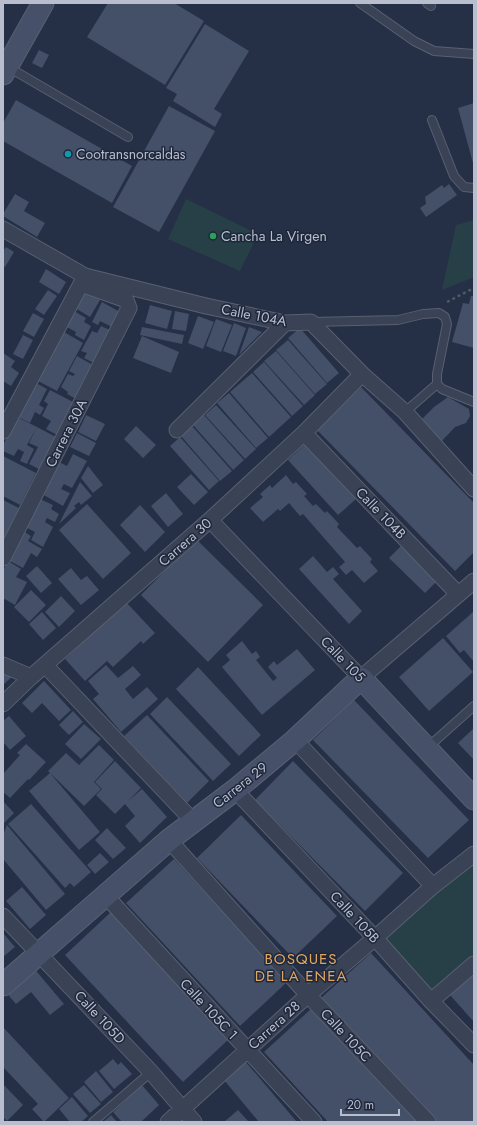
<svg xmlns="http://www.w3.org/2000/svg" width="477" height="1125" font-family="Jost,sans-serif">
<rect width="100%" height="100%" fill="#253046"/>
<path fill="#274047" d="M186 199 258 234 240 271 168 239Z
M474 220V277L442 290 456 225Z
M474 854V964L431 1001 375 938Z"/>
<path fill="#444f68" d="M108 3H174L204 21 165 85 87 37Z
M205 24 249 51 214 109 222 114 215 127 173 101 177 94 166 88Z
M39 50 49 55 42 68 32 63Z
M16 100 132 166 112 203 3 141V123Z
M474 103V167L458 108Z
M169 106 215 131 159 232 113 207Z
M449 184 457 195 426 217 420 208 426 204 425 197 442 185 444 188Z
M15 194 29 202 24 211 45 223 37 237 3 216V214Z
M6 247 14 252 5 267 3 266V251Z
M46 269 66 282 59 294 39 282Z
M48 290 57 296 44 315 35 309Z
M85 291 100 300 90 317 75 308Z
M471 296H474V348L452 342 463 303 469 304Z
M102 302 120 312 112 327 100 321 98 325 92 322Z
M150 305 172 311 167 329 145 323Z
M74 311 86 318 84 322 91 326 84 340 75 335 76 332 65 326Z
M175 311 189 314 186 331 172 329Z
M33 313 44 319 34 337 23 331Z
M198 316 214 322 203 349 188 343Z
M216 319 232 325 221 352 206 346Z
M234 323 246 328 236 356 223 351Z
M101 326 110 330 94 363 84 358 87 353 81 351 92 331 97 333Z
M142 327 184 335 182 344 140 335Z
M249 327 262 332 239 355Z
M300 328 339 373 327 383 288 338Z
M64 332 83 343 57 391 38 381Z
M23 335 33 340 23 359 13 354Z
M142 336 179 352 171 373 133 358Z
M288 340 327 384 315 394 276 350Z
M276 351 315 395 304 405 264 361Z
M3 353 15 361 11 367 19 373 11 386 3 381Z
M77 356 93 365 76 399 67 394 68 392 61 387 68 374 73 376 75 374 69 371Z
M264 362 303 406 292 416 253 372Z
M252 373 291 417 280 427 268 414 280 427 269 437 230 392Z
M36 383 47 389 39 405 44 408 40 415 35 412 30 423 18 417Z
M361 387 474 503V552L455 571 317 430Z
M50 390 73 402 57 435 46 429 51 421 42 416 48 404 44 401Z
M229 393 268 438 256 448 217 403Z
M448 397 469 409 470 416 466 423 455 427 439 444 418 423 434 407Z
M216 405 256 449 245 459 205 415Z
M86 415 105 424 96 441 78 432Z
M204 415 244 460 233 470 193 425Z
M17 417 37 427 27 445 34 449 27 464 20 461 24 452 18 449 14 456 3 451V445Z
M136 426 156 445 143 458 124 439Z
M192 426 232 471 220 481 181 436Z
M37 427 56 437 39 469 29 464 38 447 29 443Z
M77 433 96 443 89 456 70 447Z
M180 437 219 481 209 490 170 446Z
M306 443 356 499 338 515 288 460Z
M73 454 87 461 72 488 64 484 61 489 70 493 63 506 42 494 59 462 67 466Z
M3 456 36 473 20 505 3 496Z
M88 466 103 485 93 493 81 478Z
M191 474 208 492 194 505 177 487Z
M286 475 293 484 296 482 307 494 304 496 313 506 316 504 325 513 327 511 339 524 337 527 357 548 360 546 372 559 370 562 378 571 364 583 352 570 346 575 339 567 345 562 303 514 300 516 289 503 280 511 278 509 263 522 250 508 263 497 260 494 270 485 272 488Z
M80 482 92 496 81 505 79 502 74 506 76 508 59 524Z
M166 493 183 514 168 527 151 506Z
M40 499 53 505 51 509 59 514 55 522 47 518 45 522 53 527 43 547 31 540 35 532 25 527Z
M3 500 19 508 3 540Z
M87 504 131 553 103 579 59 530Z
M140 505 165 532 145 552 120 525Z
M23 531 31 536 28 541 42 549 37 557 31 553 23 568 8 560Z
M196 539 263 605 208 662 141 595Z
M403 544 438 580 425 593 389 558Z
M313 556 327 572 333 567 339 574 333 579 362 611 349 624 299 569Z
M8 561 21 569 16 577 27 582 15 605 3 598V570Z
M37 566 52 583 41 593 26 576Z
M71 568 81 580 87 576 99 590 81 605 58 579Z
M31 590 46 605 29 622 14 607Z
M61 596 75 611 59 627 45 612Z
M126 602 155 633 143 644 141 641 113 667 107 661 85 681 65 659Z
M474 611V662L464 650 460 653 446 636Z
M42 612 56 628 43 640 29 624Z
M443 638 473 672 429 711 399 677Z
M242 641 252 654 256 651 260 657 256 660 273 681 277 678 268 667 274 661 277 665 297 649 315 670 262 715 222 667 230 660 226 655Z
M106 665 118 678 133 666 141 675 125 689 133 699 147 687 158 699 121 732 93 699 99 694 88 681Z
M198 667 261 735 239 756 176 689Z
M3 669 14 675 3 685Z
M44 681 71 710 59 721 42 703 32 713 22 703Z
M167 697 231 764 213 781 150 714Z
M354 700 469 820 428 858 313 740Z
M73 711 83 722 69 735 59 725Z
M147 715 209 781 187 803 124 736Z
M9 716 26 736 10 750 3 742V721Z
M84 724 101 739 81 759 65 744Z
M474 728V760L458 743Z
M26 744 46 762 29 780 28 779 10 798 3 792V774L20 755 17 753Z
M99 745 114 760 94 782 101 789 84 806 48 771 66 753 79 765Z
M115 761 141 788 127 802 142 789 167 817 140 843 125 826 135 816 125 804 115 814 96 795 102 789 95 782Z
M293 761 403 873 365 911 255 800Z
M50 773 100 832 79 850 29 791Z
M3 801 14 813 3 824Z
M31 804 91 872 74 887 70 883 65 888 8 824Z
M241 815 337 916 293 958 197 858Z
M7 825 65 894 46 910 3 859V835Z
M107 828 126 848 113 859 95 840Z
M100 853 109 862 95 874 87 865Z
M174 859 287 982 240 1026 126 903Z
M22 887 46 915 30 929 6 901Z
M111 912 229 1039 183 1082 65 955Z
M3 933 15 947 3 957Z
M371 953 474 1065V1122H434L321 998Z
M32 966 64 1004 50 1015 31 992 16 1004 4 990Z
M474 974V1022L450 995Z
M312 1008 417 1122H328L264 1052Z
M3 1027 69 1098 44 1122 32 1109 38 1104 3 1067Z
M113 1059 118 1065 121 1062 132 1074 114 1089 99 1071Z
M245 1061 297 1122H259L224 1080Z
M96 1071 113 1092 101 1102 84 1082Z
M3 1084 23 1105 7 1121 3 1117Z
M84 1085 101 1104 90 1113 73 1094Z
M142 1085 159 1105 141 1122H122L113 1112Z
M72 1097 88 1116 81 1122H70L59 1109Z
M238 1110 249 1122H224Z
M111 1115 117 1122H103Z"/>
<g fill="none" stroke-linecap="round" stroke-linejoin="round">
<g stroke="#586072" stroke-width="10">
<path id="lane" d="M360 3 414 41 434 51 474 54
M427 3 431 6
M8 67 128 137
M432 120 454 176 464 187 474 188
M312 322 398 320 423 314 439 313 445 317 447 324 437 374V384L442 389 474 402
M405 412 437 384
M427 748 474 706
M93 1122 151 1072"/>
</g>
<g stroke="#586072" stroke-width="17">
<path id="street" d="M3 229 85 276 206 306 285 323 311 322 362 374 405 412 474 489
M177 430 285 323
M3 431 81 284 85 276
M304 433 458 594
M210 520 361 678 474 581
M3 558 129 308 126 300 81 284
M3 665 31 677
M45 665 193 821
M3 704 31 677 210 520 304 433 362 374
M295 740 433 886
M235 790 375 938 431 1001 474 1045
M169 840 308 995 428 1122
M105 895 314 1122
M3 916 151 1072 194 1122
M431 1001 474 964
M168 1122 308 995 375 938 433 886 474 854"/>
</g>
<g stroke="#586072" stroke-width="23">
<path id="secondary" d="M3 74 43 3
M3 985 169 840 235 790 295 740 361 678 474 799"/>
</g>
<path stroke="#465d62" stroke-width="2.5" stroke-dasharray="3 3" stroke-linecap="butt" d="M447 302 474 288"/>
<use href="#lane" stroke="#3a4255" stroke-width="8"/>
<use href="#street" stroke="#3a4255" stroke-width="15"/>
<use href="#secondary" stroke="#475069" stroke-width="21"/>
</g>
<circle fill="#0f9aa8" stroke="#1e273b" stroke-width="1.5" cx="68" cy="154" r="4"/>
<circle fill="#2e9e5b" stroke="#1e273b" stroke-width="1.5" cx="213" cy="236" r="4"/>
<g text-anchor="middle" stroke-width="3" stroke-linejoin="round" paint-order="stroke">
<g font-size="14" fill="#b8bece" stroke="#1e273b" text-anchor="start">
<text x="76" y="159">Cootransnorcaldas</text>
<text x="221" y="241">Cancha La Virgen</text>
</g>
<g font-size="14" fill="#b8bece" stroke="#1e273b">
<text transform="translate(254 315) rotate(11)" y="5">Calle 104A</text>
<text transform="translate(66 433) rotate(-63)" y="5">Carrera 30A</text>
<text transform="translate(381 513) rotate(46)" y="5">Calle 104B</text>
<text transform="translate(185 542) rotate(-41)" y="5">Carrera 30</text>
<text transform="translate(343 659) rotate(46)" y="5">Calle 105</text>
<text transform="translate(240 785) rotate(-38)" y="5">Carrera 29</text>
<text transform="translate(355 917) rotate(47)" y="5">Calle 105B</text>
<text transform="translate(209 1009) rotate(47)" y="5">Calle 105C 1</text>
<text transform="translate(100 1017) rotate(47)" y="5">Calle 105D</text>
<text transform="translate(274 1025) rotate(-42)" y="5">Carrera 28</text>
<text transform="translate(346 1035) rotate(47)" y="5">Calle 105C</text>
</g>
<g font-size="15" letter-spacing="1" fill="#e0a661" stroke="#1e273b">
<text x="301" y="964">BOSQUES<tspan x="301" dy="17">DE LA ENEA</tspan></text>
</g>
</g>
<rect width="477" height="1125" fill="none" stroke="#b8bece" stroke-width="8"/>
<path d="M341 1109v6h58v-6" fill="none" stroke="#b8bece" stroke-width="2"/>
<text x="347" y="1109" font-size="12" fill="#b8bece" stroke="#1e273b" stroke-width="3" paint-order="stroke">20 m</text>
</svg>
